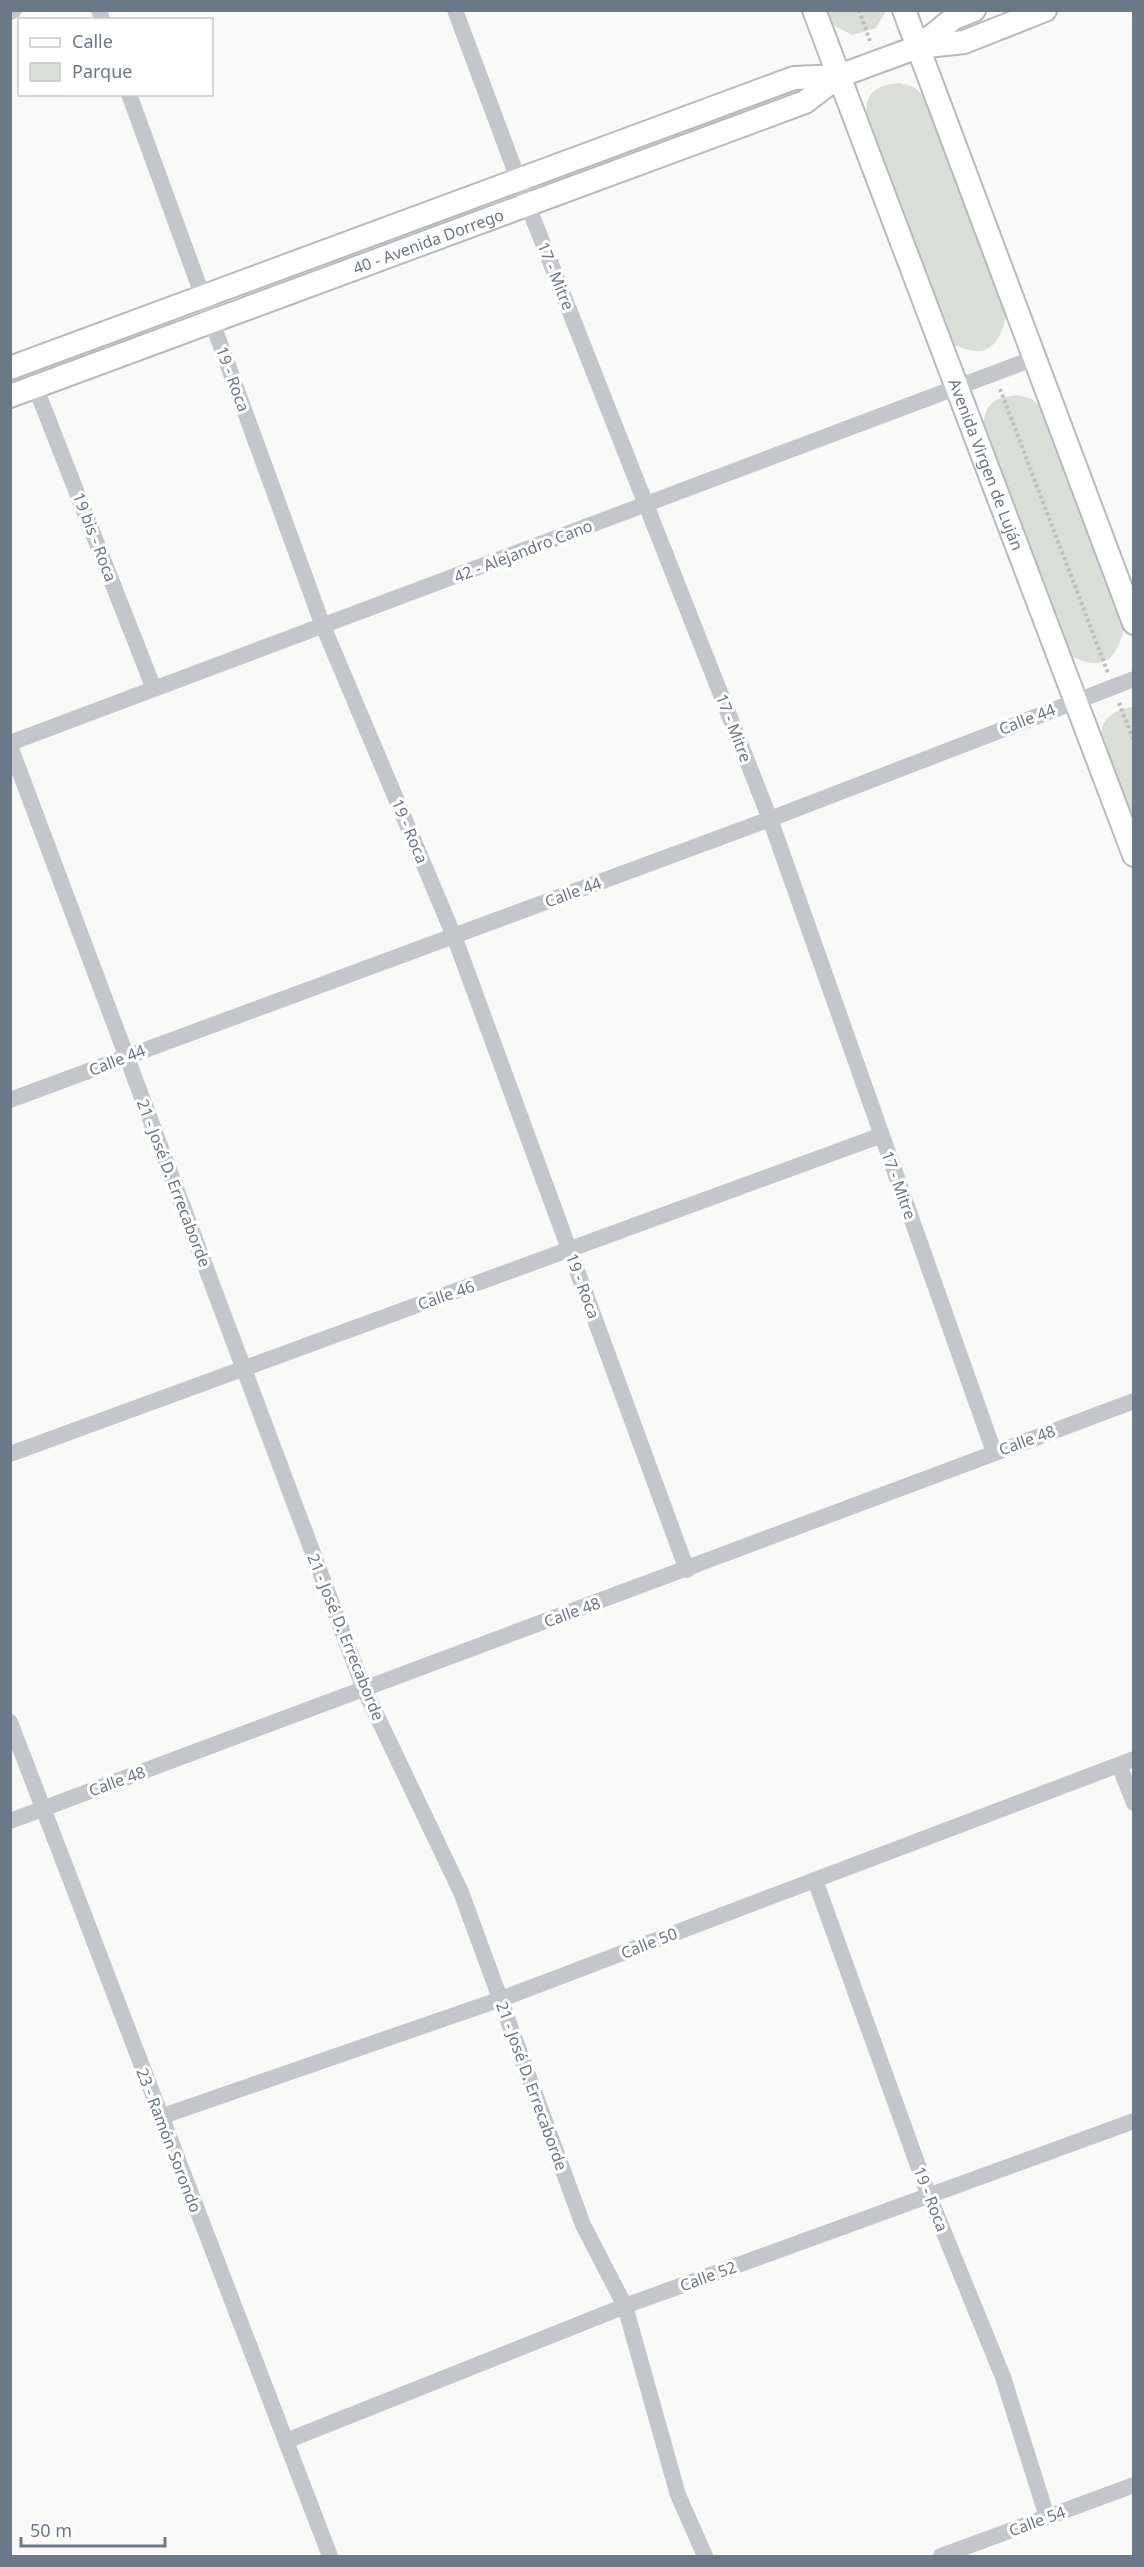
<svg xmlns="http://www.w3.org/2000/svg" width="1144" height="2567" font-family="'Noto Sans',sans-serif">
<rect width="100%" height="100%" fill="#f9f9f7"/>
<path fill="#d9ded7" d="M826 11H886L876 28 852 35 831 24Z
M900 83 914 87 925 97 1006 317C997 353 981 359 949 342L866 120C864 94 874 85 900 83Z
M792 87 794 92 543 188 541 182Z
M491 200 493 205 242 300 240 295Z
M174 319 175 324 11 386V381Z
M1018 395 1032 399 1043 409 1124 629C1115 665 1099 671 1067 654L984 433C982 406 992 397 1018 395Z
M1133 707V827C1125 805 1099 751 1102 730 1104 715 1121 708 1133 707Z"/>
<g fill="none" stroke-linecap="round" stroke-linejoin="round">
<g stroke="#b5babf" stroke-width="26">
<g id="secondary">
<path id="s1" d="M814 10 1134 855"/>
<path d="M904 10 1134 623"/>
<path d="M918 47 954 18 974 10"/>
<path d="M10 368 794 78 839 76"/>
<path id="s2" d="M10 396 805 102 839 76 918 47 964 42 1045 10"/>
</g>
</g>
<path stroke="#bbbec1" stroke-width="4" stroke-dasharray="3 3" stroke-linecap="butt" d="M859 10 871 44
M1000 389 1108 673
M1119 703 1134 741"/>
<path stroke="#c3c6ca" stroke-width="16" d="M99 10 102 20
M455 10 527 203 770 819 994 1452
M10 12 14 10
M129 94 323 626 454 936 687 1570
M35 386 154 689
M10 743 1035 358
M10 746 364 1689 461 1892 583 2225 625 2306 678 2495 705 2556
M10 1100 770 819 1134 679
M10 1454C300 1346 592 1243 882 1135
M10 1722 330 2556
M1119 1765 1134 1803
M10 1821 1134 1401
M815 1880 929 2196 1003 2377 1047 2517
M160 2117 501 1999 1134 1759
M286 2441 625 2306 1134 2121
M941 2556 1134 2485"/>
<use href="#secondary" stroke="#fff" stroke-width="22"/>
</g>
<g text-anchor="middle" stroke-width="6" stroke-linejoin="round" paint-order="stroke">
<g font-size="16" fill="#6a7887" stroke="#fff">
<text dy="6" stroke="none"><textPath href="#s2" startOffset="446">40 - Avenida Dorrego</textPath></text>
<text transform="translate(556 276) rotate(68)" y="6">17 - Mitre</text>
<text transform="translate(233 379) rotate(70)" y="6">19 - Roca</text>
<text dy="6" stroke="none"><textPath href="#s1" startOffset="486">Avenida Virgen de Luján</textPath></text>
<text transform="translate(95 537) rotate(69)" y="6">19 bis - Roca</text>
<text transform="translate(523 551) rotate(-21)" y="6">42 - Alejandro Cano</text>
<text transform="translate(1027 719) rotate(-21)" y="6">Calle 44</text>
<text transform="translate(734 728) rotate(69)" y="6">17 - Mitre</text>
<text transform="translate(410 831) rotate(67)" y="6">19 - Roca</text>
<text transform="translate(573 892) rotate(-20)" y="6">Calle 44</text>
<text transform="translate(117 1060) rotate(-21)" y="6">Calle 44</text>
<text transform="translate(174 1183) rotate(69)" y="6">21 - José D. Errecaborde</text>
<text transform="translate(899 1185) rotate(70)" y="6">17 - Mitre</text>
<text transform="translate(583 1286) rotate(70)" y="6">19 - Roca</text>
<text transform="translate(446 1295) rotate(-19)" y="6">Calle 46</text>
<text transform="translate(1027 1440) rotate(-20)" y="6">Calle 48</text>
<text transform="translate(572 1612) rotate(-20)" y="6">Calle 48</text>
<text transform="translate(346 1637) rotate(68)" y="6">21 - José D. Errecaborde</text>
<text transform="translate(117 1781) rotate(-20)" y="6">Calle 48</text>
<text transform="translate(649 1943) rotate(-21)" y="6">Calle 50</text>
<text transform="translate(532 2086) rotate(70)" y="6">21 - José D. Errecaborde</text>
<text transform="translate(169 2140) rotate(69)" y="6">23 - Ramón Sorondo</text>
<text transform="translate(931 2199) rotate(69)" y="6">19 - Roca</text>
<text transform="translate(708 2276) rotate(-20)" y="6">Calle 52</text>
<text transform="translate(1037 2521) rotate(-20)" y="6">Calle 54</text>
</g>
</g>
<rect width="1144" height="2567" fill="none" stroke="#6a7887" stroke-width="24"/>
<rect x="18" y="18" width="195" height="78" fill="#ffffff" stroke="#c3c9cf" stroke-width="1.5"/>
<rect x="30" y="38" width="30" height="9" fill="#ffffff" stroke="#c3c9cf" stroke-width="1.5"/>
<text x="72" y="48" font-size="18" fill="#6a7887">Calle</text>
<rect x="30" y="63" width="30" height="18" fill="#d9ded7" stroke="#c3c9cf" stroke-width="1.5"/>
<text x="72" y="78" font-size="18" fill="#6a7887">Parque</text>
<path d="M21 2537v9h144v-9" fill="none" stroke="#6a7887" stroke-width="3"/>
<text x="30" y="2537" font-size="18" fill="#6a7887" stroke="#ffffff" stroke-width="4.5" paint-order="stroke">50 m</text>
</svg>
